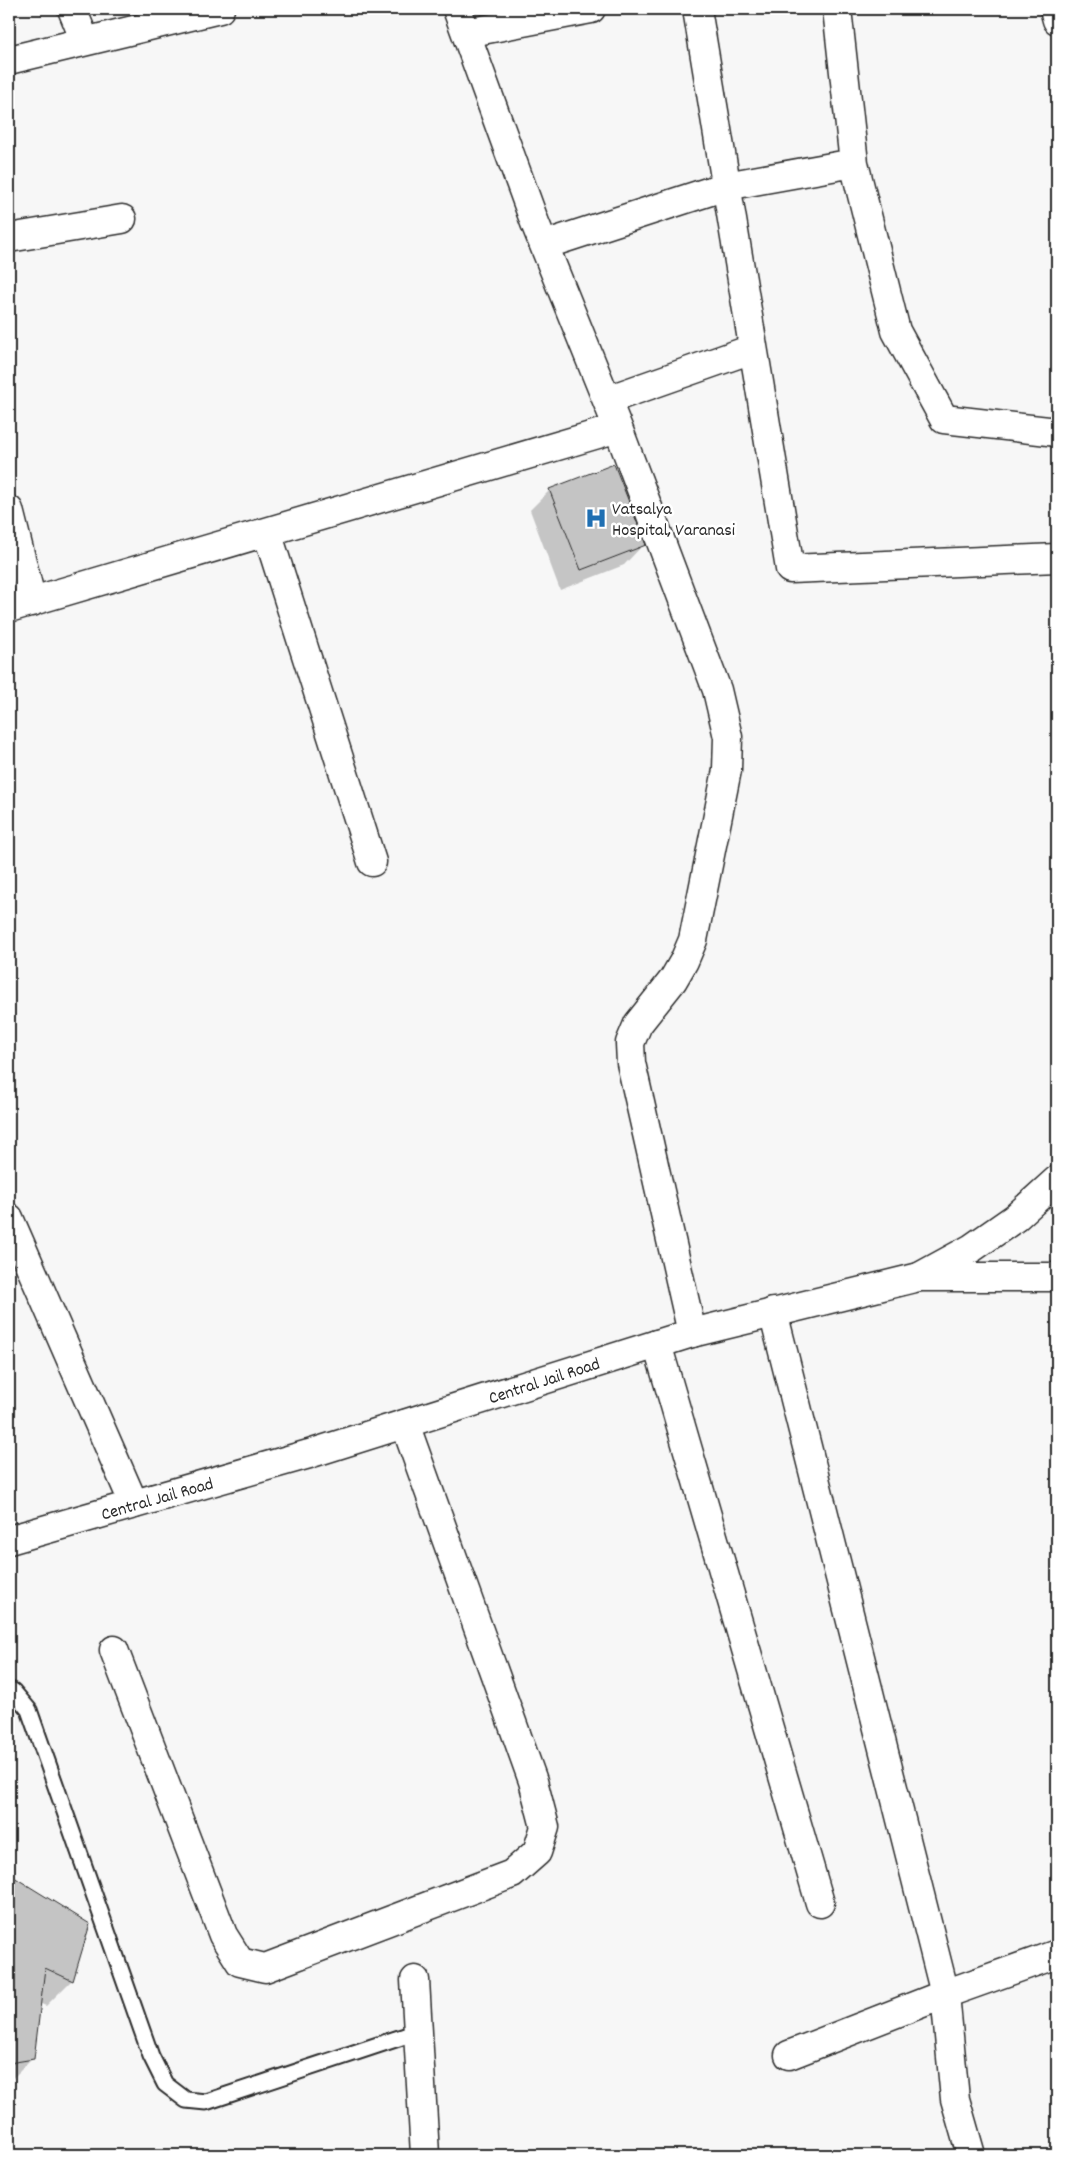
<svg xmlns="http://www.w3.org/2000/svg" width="1066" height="2164" font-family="Dekko,sans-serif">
<rect width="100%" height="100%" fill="#f7f7f7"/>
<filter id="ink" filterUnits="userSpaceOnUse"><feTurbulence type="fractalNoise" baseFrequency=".02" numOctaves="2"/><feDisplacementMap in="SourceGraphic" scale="10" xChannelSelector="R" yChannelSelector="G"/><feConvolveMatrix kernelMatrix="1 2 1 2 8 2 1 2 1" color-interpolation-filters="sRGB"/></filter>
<g filter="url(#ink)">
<path fill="#0003" d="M550 490 644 544 624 565 560 590 530 510Z
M10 1875 72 1980 46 2006 39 2003 33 2058 9 2082Z"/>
<path fill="#c4c4c4" stroke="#2b2b2b" d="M614 464 646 545 581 570 549 489Z
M9 1874 90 1924 73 1981 45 1968 34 2059 9 2063Z"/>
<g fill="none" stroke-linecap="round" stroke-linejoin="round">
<g stroke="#2b2b2b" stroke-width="19">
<path id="lane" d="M9 1690 13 1691 29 1710 151 2056 165 2084 186 2100 206 2102 417 2032"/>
</g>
<g stroke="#2b2b2b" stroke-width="31">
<path id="street" d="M72 9 85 41
M457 9 535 223 618 428 717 690 728 737 727 770 693 940 684 961 673 980 638 1024 630 1043 631 1063 692 1333
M697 9 790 569 1057 558
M837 9 854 163 896 331 944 419 1057 432
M1054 9 1057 20
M466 33 591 9
M9 60 220 9
M9 238 122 219
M544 245 726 186 854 163
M607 400 752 349
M9 510 32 602
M267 532 372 862
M9 608 618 428
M9 1218 134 1504
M919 1277H1057
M773 1312 945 1994 789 2055
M657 1344 820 1903
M114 1650 223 1935 240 1962 265 1968 512 1874 537 1852 545 1827 533 1781 405 1424
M415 1980 425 2155
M971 2155 955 2099 945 1994 1057 1954"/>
</g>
<g stroke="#2b2b2b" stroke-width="31">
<path id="primary" d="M9 1540 309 1454 692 1333 919 1277 972 1248 1015 1218 1057 1180"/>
</g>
<use href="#lane" stroke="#fff" stroke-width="15"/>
<use href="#street" stroke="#fff" stroke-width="28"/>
<use href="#primary" stroke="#fff" stroke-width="28"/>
</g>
</g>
<defs>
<g id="hospital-bare" transform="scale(1.725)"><path d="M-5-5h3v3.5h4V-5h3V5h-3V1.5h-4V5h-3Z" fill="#1f6fb2" stroke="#fff" stroke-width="2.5" paint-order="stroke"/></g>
</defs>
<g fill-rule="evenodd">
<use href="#hospital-bare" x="596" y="518"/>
</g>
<g text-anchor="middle" stroke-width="5" stroke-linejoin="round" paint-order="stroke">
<g font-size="18" fill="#2b2b2b" stroke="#fff" text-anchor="start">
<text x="612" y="514">Vatsalya<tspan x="612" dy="21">Hospital, Varanasi</tspan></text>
</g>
<g font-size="18" fill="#2b2b2b" stroke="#fff">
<text transform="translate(544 1380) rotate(-18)" y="6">Central Jail Road</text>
<text transform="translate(157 1498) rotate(-16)" y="6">Central Jail Road</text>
</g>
</g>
<rect width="1066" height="2164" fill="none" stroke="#fff" stroke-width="30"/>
<rect x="15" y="15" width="1036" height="2134" fill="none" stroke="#2b2b2b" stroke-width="2" filter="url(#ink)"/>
</svg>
